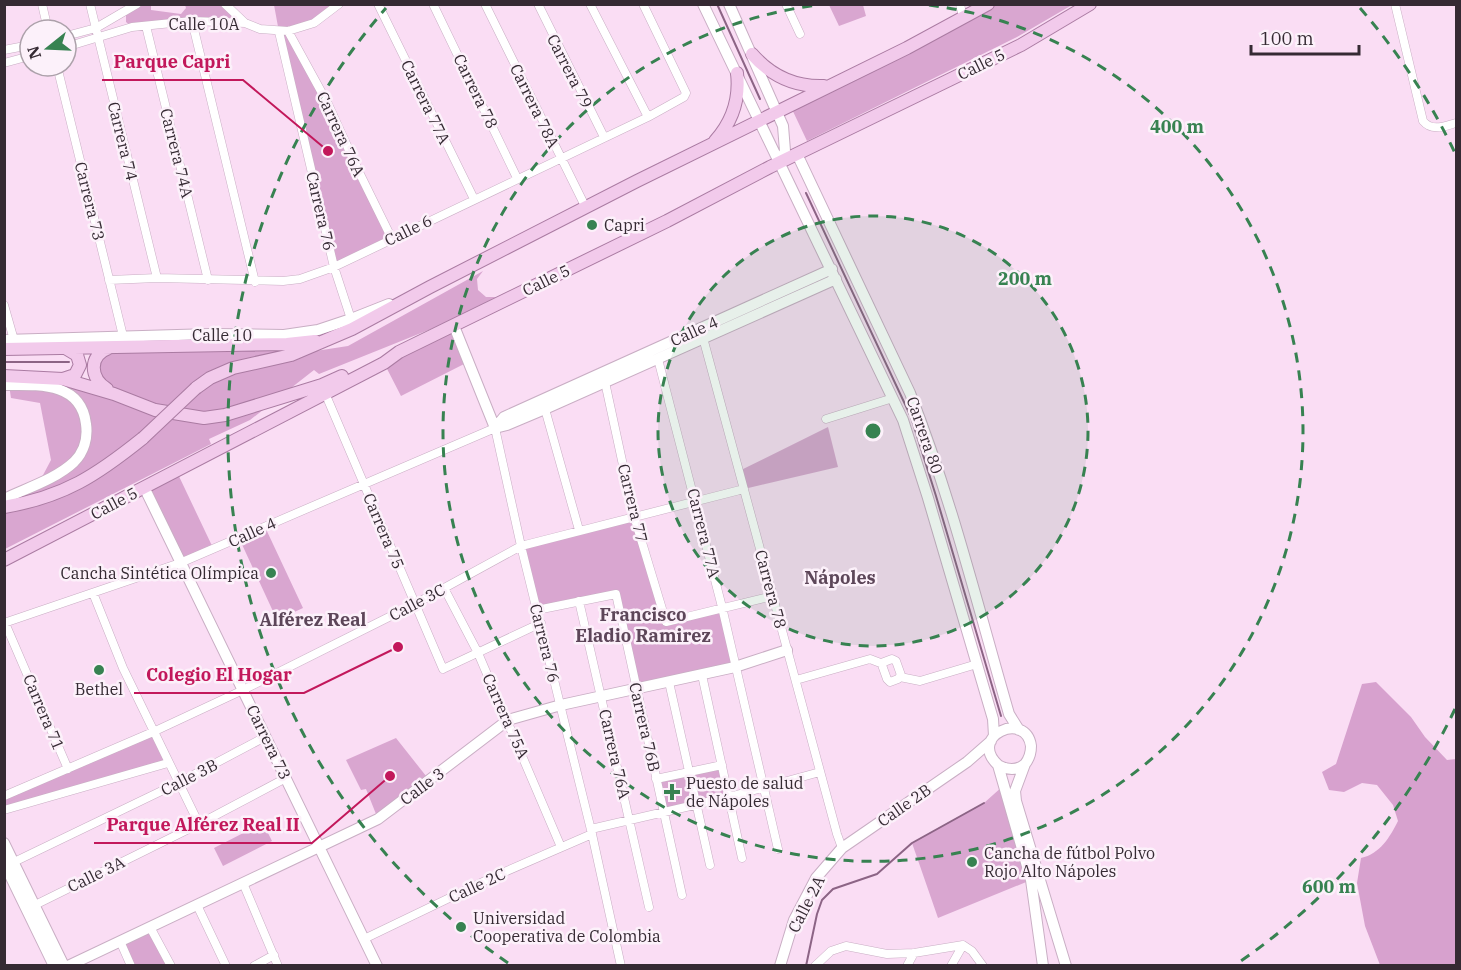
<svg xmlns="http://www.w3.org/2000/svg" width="1461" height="970" font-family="'IBM Plex Serif',serif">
<rect width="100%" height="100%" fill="#faddf4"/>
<path fill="#d9a6d0" d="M137 5H151V10L181 14 186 8 185 5H225L245 23 132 27 126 22V14Z
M274 5H339L314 23 289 31 392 239 334 267 279 32Z
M829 5H863L866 16 839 26Z
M988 5H1072L1017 37 807 141 790 105Z
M483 271 477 279 478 290 486 297H496L451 321 319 374 314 370 250 420 209 439 211 444 5 549 4 499 42 477 51 460 40 403 11 398 9 385 60 389 63 379 111 393 95 379 101 352 287 344 296 354 348 346Z
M454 326 468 362 401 396 384 363Z
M828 427 838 467 744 489 739 471Z
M176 470 214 550 180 563 147 493Z
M634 516 666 621 722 607 735 667 636 690 616 594 537 610 521 546Z
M265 527 303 608 277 620 239 538Z
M153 732 168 763 5 810V796Z
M396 738 430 781 378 819 366 789 361 790 346 760Z
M722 765 729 797 664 811 656 779Z
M1003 786 1031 880 938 918 912 843 984 803Z
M263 823 272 841 223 866 214 848Z
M150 927 171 965H131L120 941Z"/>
<path fill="#d7a1ce" d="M1376 682 1411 717 1425 737 1447 760 1456 759V965H1380L1365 926 1357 883 1361 858C1380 854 1390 837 1398 821L1393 805 1377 785 1362 783 1344 792 1329 790 1322 772 1336 764 1362 684Z"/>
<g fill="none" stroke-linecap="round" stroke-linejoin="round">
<path stroke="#8c6485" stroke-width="2" d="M717 4 760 99
M806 193 911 417 936 496 1001 716
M4 362H69
M806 966 817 914 822 900 833 889 877 874 912 843 984 803"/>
<g stroke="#c9aec4" stroke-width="9">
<path id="street" d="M42 4 48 30
M90 4 157 278
M225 4 245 23
M378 4 474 199
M433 4 517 178
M485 4 586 208
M538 4 604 137
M590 4 648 117
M786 4 800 34
M960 4 963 18
M1395 4 1423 121C1432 132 1445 126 1456 123
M192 21 255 282
M146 26 208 280
M288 31 328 104 359 172 392 239
M279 32 334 267 351 319
M66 36 96 28 137 4
M66 47 132 27 192 21 245 23 260 29 288 31 314 23 339 4
M4 50 30 45
M4 63 30 56
M57 66 123 336
M109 280 157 278 283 281 300 279 334 267 648 117 684 97 686 93 643 4
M4 305 14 340
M702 334 837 834 842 848
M658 359 722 607 778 849
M605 382 634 516 666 622 773 596
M325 393 443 669 541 623
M545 409 579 530
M826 419 893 398
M444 588 478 653 561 847
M93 593 123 668 199 824
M579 601 649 907
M537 610 616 594 682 895
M4 623 180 563 495 428 521 546 592 834 621 966
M5 623 68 769
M892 659 896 661 901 675 898 679 890 682 887 679 882 665 884 662Z
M702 675 742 858
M900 677 920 681 977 664
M796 680 870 659 883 664
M669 682 710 865
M656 779 722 765
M4 796 153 732 243 690 415 604 521 546 744 489
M4 810 168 763
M591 829 729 797 820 772
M14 862 178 783 265 737
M243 883 278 966
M35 905 199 824 286 778
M197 905 226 966
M150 927 171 966
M364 939 493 877 592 834
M120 941 131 966
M254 966 274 955
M815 966 831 951 846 946 887 954 914 953 963 945 972 951 983 966
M907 966 914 953
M951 966 963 945"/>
</g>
<g stroke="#c9aec4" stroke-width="12">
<path id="secondary" d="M703 4 903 420 928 498 993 719 994 736
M729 4 783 126 785 151 780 162
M797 154 910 393C951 497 978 607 1009 714L1019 730
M454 326 495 428
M4 340 212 334 284 335 318 330 351 319 389 304
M4 385C37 385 81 381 86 424 88 438 84 452 74 462 56 479 27 488 4 499
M495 428 504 417 832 269
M495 428 507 425 545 409 836 279
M144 487 377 966
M1025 764 1015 791 1016 801 1066 966
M998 765C1007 770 1017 771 1025 764 1029 759 1031 752 1031 746 1026 710 967 736 998 765L1031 880 1043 966
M4 843 64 966
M4 863 54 966
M68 966 378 819 508 720 561 705 735 667 787 650
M780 966 794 920 816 878 842 848 967 762 991 741"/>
</g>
<g stroke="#aa7ba2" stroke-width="14">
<path id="primary" d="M752 54C771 76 796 87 824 86
M715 141C732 122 740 99 737 73
M4 349 287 344 315 341
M4 376 63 379 114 394 155 410 204 418 225 415 322 385 342 376
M63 379 75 375 80 365 77 355 67 349
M196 388 210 378 233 368 291 355 352 329 430 287 637 181 907 48 988 4
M107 389C90 378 88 356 109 348
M4 507C64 497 97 475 143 438
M4 560 384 363 399 352 667 221 770 167 1021 45 1090 4"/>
</g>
<use href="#street" stroke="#fff" stroke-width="8"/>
<use href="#secondary" stroke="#fff" stroke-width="10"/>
<use href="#primary" stroke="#f2caeb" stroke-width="12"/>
<g stroke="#aa7ba2" stroke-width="14" stroke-linecap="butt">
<path id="primary-bridge" d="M143 438 196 388"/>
</g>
<use href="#primary-bridge" stroke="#f2caeb" stroke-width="12"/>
</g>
<circle cx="873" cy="431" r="215" fill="#378251" fill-opacity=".12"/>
<g fill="none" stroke="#378251" stroke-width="3" stroke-dasharray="10 8">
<circle cx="873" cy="431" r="215"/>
<path d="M929 5A430 430 0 1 1 817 5"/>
<path d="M1455 709A645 645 0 0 1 1238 963M508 963A645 645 0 0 1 386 8M1360 8A645 645 0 0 1 1455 153"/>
</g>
<g fill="#378251" stroke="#fcf1fa" stroke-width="2">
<circle cx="592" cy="225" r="6"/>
<circle cx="271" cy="573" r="6"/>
<circle cx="99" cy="670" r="6"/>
<path d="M669 783h6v6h6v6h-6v6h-6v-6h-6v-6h6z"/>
<circle cx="972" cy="862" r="6"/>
<circle cx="461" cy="927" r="6"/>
</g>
<g text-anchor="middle" stroke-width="5" stroke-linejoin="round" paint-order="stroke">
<g font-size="16" fill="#352a33" stroke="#fcf1fa">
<text x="204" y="30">Calle 10A</text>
<text transform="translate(981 64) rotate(-26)" y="6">Calle 5</text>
<text transform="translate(570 71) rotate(63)" y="6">Carrera 79</text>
<text transform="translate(476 91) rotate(64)" y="6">Carrera 78</text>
<text transform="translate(426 102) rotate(64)" y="6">Carrera 77A</text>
<text transform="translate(535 106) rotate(64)" y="6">Carrera 78A</text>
<text transform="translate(341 134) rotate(65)" y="6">Carrera 76A</text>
<text transform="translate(123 141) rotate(76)" y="6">Carrera 74</text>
<text transform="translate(177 153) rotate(76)" y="6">Carrera 74A</text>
<text transform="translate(90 201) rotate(76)" y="6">Carrera 73</text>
<text transform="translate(321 211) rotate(77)" y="6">Carrera 76</text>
<text transform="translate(408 230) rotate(-26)" y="6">Calle 6</text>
<text transform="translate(546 280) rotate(-26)" y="6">Calle 5</text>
<text transform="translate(694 331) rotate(-24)" y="6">Calle 4</text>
<text x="222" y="341">Calle 10</text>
<text transform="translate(925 435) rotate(71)" y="6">Carrera 80</text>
<text transform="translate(114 503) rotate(-28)" y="6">Calle 5</text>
<text transform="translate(633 503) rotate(76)" y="6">Carrera 77</text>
<text transform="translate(384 531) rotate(67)" y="6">Carrera 75</text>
<text transform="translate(252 532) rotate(-24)" y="6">Calle 4</text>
<text transform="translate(704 533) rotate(76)" y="6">Carrera 77A</text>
<text transform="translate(771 589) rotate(75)" y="6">Carrera 78</text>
<text transform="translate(417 602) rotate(-28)" y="6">Calle 3C</text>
<text transform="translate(545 643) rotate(76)" y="6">Carrera 76</text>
<text transform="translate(44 712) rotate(67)" y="6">Carrera 71</text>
<text transform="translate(506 716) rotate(66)" y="6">Carrera 75A</text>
<text transform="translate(645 727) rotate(77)" y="6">Carrera 76B</text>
<text transform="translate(269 742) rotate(64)" y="6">Carrera 73</text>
<text transform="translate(615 754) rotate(77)" y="6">Carrera 76A</text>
<text transform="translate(189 777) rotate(-27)" y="6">Calle 3B</text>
<text transform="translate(422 786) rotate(-37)" y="6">Calle 3</text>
<text transform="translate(904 805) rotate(-35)" y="6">Calle 2B</text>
<text transform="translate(96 874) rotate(-26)" y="6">Calle 3A</text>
<text transform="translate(477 885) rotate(-25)" y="6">Calle 2C</text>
<text transform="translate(806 904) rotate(-63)" y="6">Calle 2A</text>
</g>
<g font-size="16" fill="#352a33" stroke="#fcf1fa" text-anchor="start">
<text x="604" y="231">Capri</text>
<text x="259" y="579" text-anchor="end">Cancha Sintética Olímpica</text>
<text x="99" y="695" text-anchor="middle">Bethel</text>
<text x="686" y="789">Puesto de salud<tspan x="686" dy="18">de Nápoles</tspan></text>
<text x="984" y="859">Cancha de fútbol Polvo<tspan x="984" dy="18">Rojo Alto Nápoles</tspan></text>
<text x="473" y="924">Universidad<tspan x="473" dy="18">Cooperativa de Colombia</tspan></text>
</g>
<g font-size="18" font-weight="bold" fill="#5d4659" stroke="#fcf1fa">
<text x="840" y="584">Nápoles</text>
<text x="643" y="621">Francisco<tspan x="643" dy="21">Eladio Ramirez</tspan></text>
<text x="313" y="626">Alférez Real</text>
</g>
</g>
<circle cx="873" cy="431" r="9" fill="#378251" stroke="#fcf1fa" stroke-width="3"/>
<g font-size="18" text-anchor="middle" font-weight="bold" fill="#378251" stroke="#fcf1fa" stroke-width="5" stroke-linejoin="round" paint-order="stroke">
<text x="1177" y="133">400 m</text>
<text x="1025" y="285">200 m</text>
<text x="1329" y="893">600 m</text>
</g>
<path fill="none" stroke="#c2185b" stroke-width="2" d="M328 151L243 80H102M398 647L304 693H134M390 776L312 843H94"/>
<g fill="#c2185b" stroke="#fcf1fa" stroke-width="2">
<circle cx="328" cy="151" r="6"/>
<circle cx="398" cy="647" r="6"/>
<circle cx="390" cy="776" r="6"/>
</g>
<g font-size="18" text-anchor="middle" font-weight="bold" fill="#c2185b" stroke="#fcf1fa" stroke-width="5" stroke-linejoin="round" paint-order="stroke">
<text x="172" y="68">Parque Capri</text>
<text x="219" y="681">Colegio El Hogar</text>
<text x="203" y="831">Parque Alférez Real II</text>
</g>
<rect width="1461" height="970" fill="none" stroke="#352a33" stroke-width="12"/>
<g transform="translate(48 48) rotate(252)"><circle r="28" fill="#fcf1fa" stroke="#aca1aa" stroke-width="1.5"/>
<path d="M0-4.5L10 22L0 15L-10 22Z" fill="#378251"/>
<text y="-9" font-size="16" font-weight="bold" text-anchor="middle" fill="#352a33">N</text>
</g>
<path d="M1251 45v9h108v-9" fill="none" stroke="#352a33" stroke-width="3"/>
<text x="1260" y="45" font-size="18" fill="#352a33" stroke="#fcf1fa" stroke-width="4.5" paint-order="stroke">100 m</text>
</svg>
